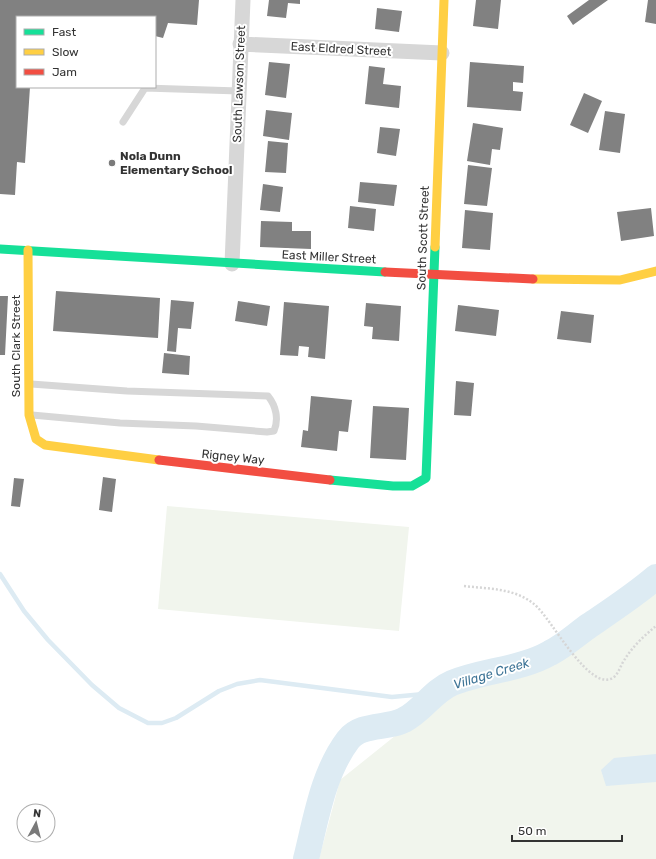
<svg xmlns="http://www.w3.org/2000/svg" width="656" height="859" font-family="Rubik,sans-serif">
<rect width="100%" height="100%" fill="#fff"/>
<path fill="#f1f5ed" d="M167 506 409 527 399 631 158 609Z
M656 587V859H319L340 780 456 687 549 663Z"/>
<path fill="#ddebf3" d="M656 754V782L606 786 601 770 614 758Z"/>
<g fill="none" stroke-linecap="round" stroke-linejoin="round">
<path stroke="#ddebf3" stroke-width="4.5" d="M0 574 24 611 48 640 92 685 119 708 148 723H162L176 718 219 691 237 684 260 680 392 697 424 694 434 695"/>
<path stroke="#ddebf3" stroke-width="26" d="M306 859C316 819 323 773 348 740 361 723 387 729 404 720 422 711 433 691 452 683 484 670 520 670 550 653 564 646 577 634 590 625 612 610 635 595 656 577"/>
</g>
<path fill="#818181" d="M0 0H199L197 25 168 23 163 38 155 36V17H17V87H30L25 163 17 162 15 195 0 194Z
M269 0H300V4L288 3 286 18 267 16Z
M476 0H501L498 29 473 26Z
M589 0H608L573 25 567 16Z
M648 0H656V24L645 22Z
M377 8 402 11 399 32 375 29Z
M269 62 290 64 286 98 265 95Z
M470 62 524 66 523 83 513 82V91L523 92 521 111 467 107Z
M369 66 385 68 383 84 401 86 399 108 365 104Z
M584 93 602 101 588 133 570 125Z
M266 110 292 113 289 140 263 136Z
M605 111 625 114 620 153 599 150Z
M473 123 503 128 500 150 492 149 490 165 467 161Z
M380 127 400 129 396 156 377 153Z
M268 141 288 143 286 173 265 172Z
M468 165 492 168 487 206 464 204Z
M360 182 397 185 394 206 358 202Z
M263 184 283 187 280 212 260 210Z
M350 206 376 209 374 231 348 228Z
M651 208 654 236 621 241 617 212Z
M465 210 493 213 490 250 462 248Z
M261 221 292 222V231H311V249L260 247Z
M56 291 160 298 158 338 53 331Z
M0 296H8L5 355H0Z
M171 300 194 302 191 329 178 328 176 352 167 351Z
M238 301 270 306 267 326 235 321Z
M284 302 329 306 325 359 308 357 309 347 299 346 298 356 280 355Z
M366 303 401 306 399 341 372 339 373 327 364 326Z
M458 305 499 310 496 336 455 331Z
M561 311 594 315 591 343 557 339Z
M164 353 190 356 189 375 162 373Z
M456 381 474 383 471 416 454 415Z
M311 396 352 400 348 432 339 431 337 451 301 447 303 430 308 431Z
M373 406 409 408 406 460 370 458Z
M103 477 116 479 112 512 99 510Z
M14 478 24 479 20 507 11 506Z"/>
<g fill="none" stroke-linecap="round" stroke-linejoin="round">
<path stroke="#d6d6d6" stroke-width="2.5" stroke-dasharray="2 2" stroke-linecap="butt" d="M464 586C489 589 514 588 534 604 551 617 590 695 614 677 619 673 621 664 625 659 633 646 645 635 656 626"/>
<path stroke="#d7d7d7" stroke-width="7" d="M123 122 145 88 239 91
M31 384 127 391 268 396C276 406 279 419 274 431L267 432 196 426 120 423 32 415"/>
<path stroke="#d7d7d7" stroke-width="15" d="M240 44 442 53
M232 264 243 0"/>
<path stroke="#16e098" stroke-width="9" d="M0 249 385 272
M330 480 393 486H412L426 478 435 247"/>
<path stroke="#ffcf43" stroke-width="9" d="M435 247 444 0
M28 250 29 415 36 439 45 445 159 460
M533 279 620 280 656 271"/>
<path stroke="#f24e42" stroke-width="9" d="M385 272 533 279
M159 460 330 480"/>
</g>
<circle fill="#7a7a7a" stroke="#fff" stroke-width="1.5" cx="112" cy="163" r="4"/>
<g text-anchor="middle" stroke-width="4" stroke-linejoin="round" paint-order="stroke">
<g font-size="12" fill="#333" stroke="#fff">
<text transform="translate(341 49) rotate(3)" y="4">East Eldred Street</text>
<text transform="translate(239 84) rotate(-88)" y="4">South Lawson Street</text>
<text transform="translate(423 238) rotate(-88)" y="4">South Scott Street</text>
<text transform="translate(329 257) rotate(3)" y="4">East Miller Street</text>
<text transform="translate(16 346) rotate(-90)" y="4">South Clark Street</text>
<text transform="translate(233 457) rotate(6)" y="4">Rigney Way</text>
</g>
<g font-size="12" font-weight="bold" fill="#333" stroke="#fff" text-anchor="start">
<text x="120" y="160">Nola Dunn<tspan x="120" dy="14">Elementary School</tspan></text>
</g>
<g font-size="13" font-style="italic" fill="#3f7597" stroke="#fff">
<text transform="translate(491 673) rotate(-17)" y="5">Village Creek</text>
</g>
</g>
<rect x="16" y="16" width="140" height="72" fill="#ffffff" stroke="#adadad"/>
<rect x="24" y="29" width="20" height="6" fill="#16e098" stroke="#adadad"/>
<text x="52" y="36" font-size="12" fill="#333333">Fast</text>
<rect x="24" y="49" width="20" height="6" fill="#ffcf43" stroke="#adadad"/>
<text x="52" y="56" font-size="12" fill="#333333">Slow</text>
<rect x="24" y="69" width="20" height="6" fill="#f24e42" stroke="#adadad"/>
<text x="52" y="76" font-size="12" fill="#333333">Jam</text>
<g transform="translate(36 823) rotate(7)"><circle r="19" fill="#ffffff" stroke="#adadad"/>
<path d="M0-3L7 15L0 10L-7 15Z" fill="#7a7a7a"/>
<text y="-6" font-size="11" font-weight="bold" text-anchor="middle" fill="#333333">N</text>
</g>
<path d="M512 835v6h110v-6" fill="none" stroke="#333333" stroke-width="2"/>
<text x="518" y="835" font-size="12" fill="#333333" stroke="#ffffff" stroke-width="3" paint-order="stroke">50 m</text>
</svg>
